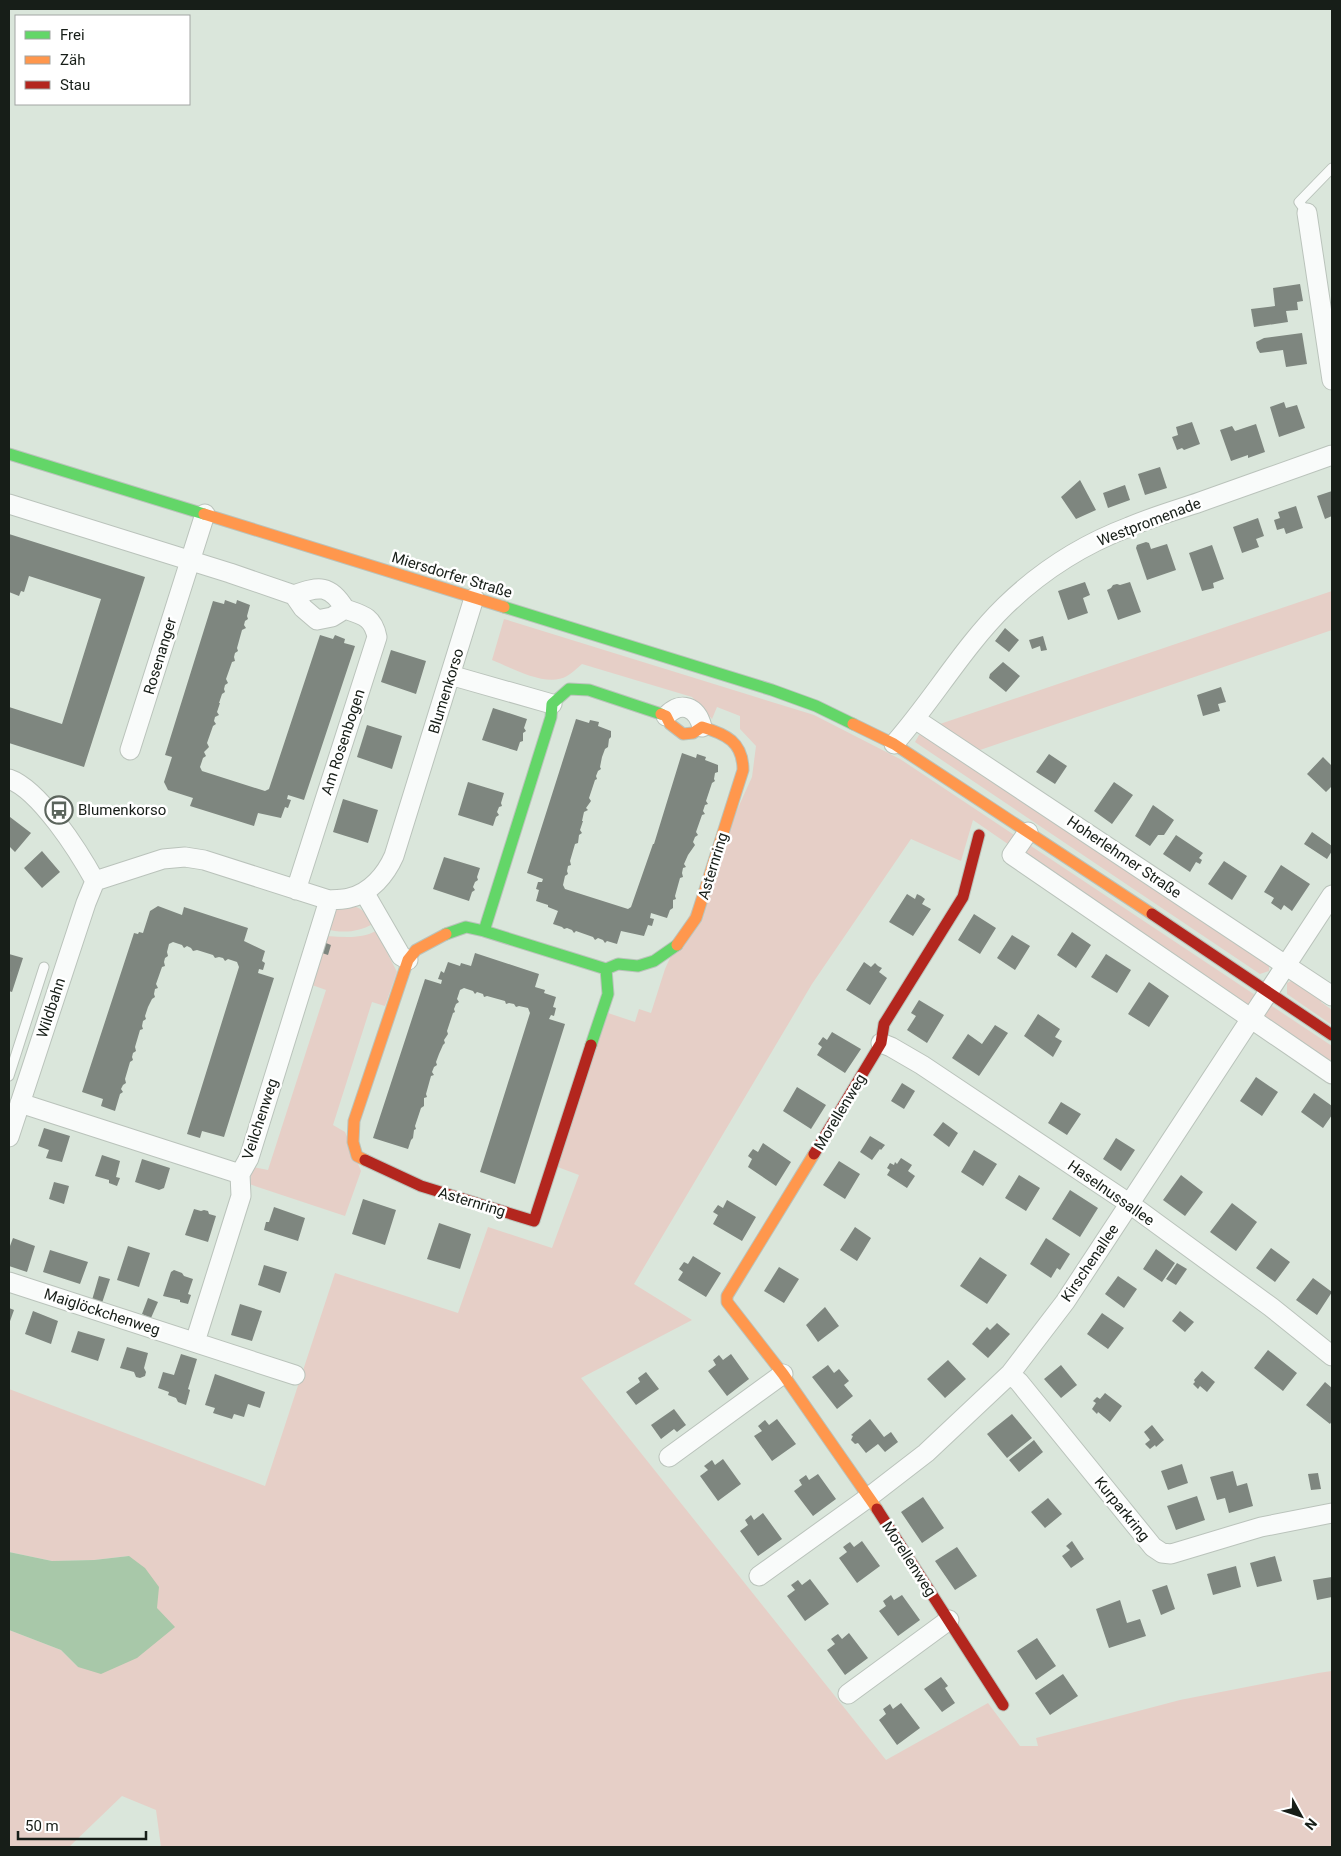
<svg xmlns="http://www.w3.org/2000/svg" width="1341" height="1856" font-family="Roboto,sans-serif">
<rect width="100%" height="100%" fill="#dae6db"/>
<path fill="#e6cfc7" d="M1332 591V630L980 750 940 724Z
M504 619 814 715 900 759 1332 1046V1064L1213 985 973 820 961 861 911 839 812 984 634 1284 692 1320 581 1378 886 1760 988 1703 1020 1746H1038L1036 1738 1180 1700 1318 1673 1332 1671V1847H161L156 1810 122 1796 69 1847H9V1630L61 1650 78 1667 157 1608 129 1556 94 1560 52 1561 9 1552V1389L265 1486 335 1273 458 1313 488 1227 552 1248 579 1175 555 1166 605 1012 635 1022 639 1009 651 1013 665 969 752 777 756 746 740 729V716L717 707 712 719 692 697 582 664C577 668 572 673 567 676 547 688 512 668 492 660Z
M925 734 1269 963V971L1260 974 915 742 919 735Z
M353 906C364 909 367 915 373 924 356 933 342 933 325 929L335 909 338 907Z
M376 931 397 972 385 1006 372 1002 333 1125 345 1132 361 1171 345 1216 249 1184 253 1167 268 1170 326 990 312 985 327 936C344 937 361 939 376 931Z
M1295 979 1320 995 1321 1002 1332 1010V1025L1287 994V983Z"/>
<path fill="#a8c8a9" d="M9 1552 52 1561 94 1560 129 1556 145 1568 159 1587 157 1608 175 1627 137 1658 101 1674 78 1667 61 1650 9 1630Z"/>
<path fill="#7e867f" d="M1300 284 1303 301 1297 302 1298 310 1286 311 1288 322 1254 327 1251 309 1275 306 1273 288Z
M1302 333 1307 364 1286 367 1283 350 1260 353 1257 348 1256 342 1264 338Z
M1284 402 1286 408 1297 405 1305 428 1279 437 1270 407Z
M1192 422 1200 444 1184 450 1182 448 1177 450 1172 437 1178 435 1176 427Z
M1256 424 1265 452 1248 458V455L1231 461 1220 430 1232 426 1235 431Z
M1160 467 1167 488 1145 495 1138 474Z
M1080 480 1096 510 1076 519 1061 497Z
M1125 485 1130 500 1108 508 1103 493Z
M1332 491V516L1325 519 1317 496Z
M1296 506 1303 528 1286 534 1284 528 1277 530 1274 520 1280 518 1278 512Z
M1258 518 1264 536 1256 539 1259 547 1242 553 1233 527Z
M9 534 145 577 84 767 9 743V707L62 724 101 599 29 576 24 592 21 591 19 596 9 592Z
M1146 542 1149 543 1151 549 1167 544 1176 570 1147 580 1136 548 1137 545Z
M1212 545 1224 579 1213 583 1214 588 1202 591 1189 553Z
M1085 582 1090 595 1083 598 1088 613 1068 620 1058 591Z
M1130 582 1141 612 1118 620 1107 590 1111 588 1113 585 1117 584 1120 585Z
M225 600 236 604 237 600 250 605 247 616 248 619 245 621 244 625 246 628 242 630 237 648 238 651 235 653 234 657 235 661 232 662 226 679 228 683 225 685 224 689 225 692 222 694 219 703H220L217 712 219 715 215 717 214 721 216 724 213 726 207 743 209 747 204 752 206 756 203 758 200 767 202 771 265 791 269 789 320 635 333 639 335 635 345 639 344 643 355 646 304 800 288 795 287 799 291 800 288 808 285 807 281 818 258 813 254 826 190 806 193 798 168 790 164 782 172 757 165 755 213 601 224 604Z
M1005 628 1019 640 1009 652 995 641Z
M1043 636 1047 650 1041 651 1040 646 1032 649 1029 640Z
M391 650 426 661 416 694 381 682Z
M1003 662 1020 676 1006 692 989 678 990 674Z
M1221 687 1226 702 1218 704 1220 711 1203 716 1197 695Z
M493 708 527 719 524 728 526 731 523 733V741L520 742 517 751 482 740Z
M576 719 589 723 590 720 599 722 598 726 611 731V737L609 739 608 747 605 749 602 757 600 767 601 769 598 771 596 776 597 779 595 780 589 798 591 801 586 808 588 810 584 812 582 821H583L580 830 582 833 579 835 578 843 575 844 570 861 571 865 568 866 567 871 568 874 565 876 563 885 565 889 628 909 631 907 653 844H654L682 753 696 758 697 754 706 757 705 760 718 765V772L715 773 714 779 715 781 712 783 706 801 708 804 705 805 703 811 705 814 702 815 696 832 698 835 695 837 693 842 695 845 688 855 684 864 686 867 683 868 682 873 683 877 680 878 675 896 676 899 673 900V908L670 910 667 918 651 913 650 918 654 919 652 926 648 925 644 936 621 931 617 944 607 941 605 943 603 940 598 938 595 940 593 937 576 931 574 933 572 930 567 928 564 929 562 927 553 924 558 911 548 907V905L536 901 539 890 536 889 538 882H542L543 879 527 873Z
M367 725 402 736 392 769 357 757Z
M1049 754 1067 766 1055 784 1036 772Z
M1323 757 1332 766V786L1326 792 1307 774Z
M468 782 504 793 501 803 502 806 499 807 497 812 499 815 496 817 493 826 458 815Z
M1114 782 1133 795 1112 824 1094 811Z
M343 799 378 810 368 843 333 832Z
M1153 805 1174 820 1164 835H1158L1150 846 1135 836Z
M10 817 31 833 15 852 9 846V818Z
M1312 832 1332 846V851L1327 859 1304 844Z
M1176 835 1203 853 1199 858 1202 860 1200 864 1196 862 1190 872 1163 854Z
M42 851 60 872 42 888 24 868Z
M444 857 480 868 477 877 478 880 475 882 473 887 475 890 472 892 469 901 433 889Z
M1224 861 1247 876 1232 900 1208 884Z
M1281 865 1310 884 1292 911 1284 905 1281 910 1271 903 1274 898 1264 892Z
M907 894 915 899 917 894 921 896 925 899 922 904 931 909 913 936 889 922Z
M158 906 182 915 184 907 248 928 244 941 265 951 262 961 265 963 263 970 259 969 258 973 274 978 224 1137 202 1131 200 1138 187 1134 239 967 237 962 228 959 225 961 223 958 219 957 215 958 213 955 197 950 193 951 191 948 187 946 184 948 182 945 173 942 169 944 167 952 168 956 165 958 164 962 165 966 162 967 156 984 158 988 155 989 154 994 155 997 152 999 148 1007 145 1016 146 1019 143 1021 142 1026 143 1029 140 1030 135 1047 136 1051 133 1053 132 1057 133 1060 130 1062 125 1079 126 1083 123 1085 121 1089 123 1092 120 1094 115 1111 101 1106 103 1099 82 1092 134 933 138 934 139 932 143 933 150 911Z
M974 914 996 928 980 954 958 940Z
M1072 932 1091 945 1076 968 1057 955Z
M1012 935 1030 946 1015 970 997 958Z
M326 943 331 945 328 955 322 953Z
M475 953 539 974 535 987 545 990 544 993 556 997 553 1007 556 1008 554 1016 551 1015 549 1019 565 1024 515 1184 480 1172 530 1013 528 1008 519 1006 516 1007 514 1004 509 1003 506 1004 505 1001 487 996 484 997 483 994 477 992 475 994 473 991 464 988 460 990 457 999 459 1002 456 1004 454 1009 455 1012 453 1013 447 1031 448 1034 444 1040 445 1043 443 1045 439 1054 436 1062 437 1065 434 1067 432 1072 434 1075 431 1076 426 1094 427 1097 424 1098V1106L421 1108 415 1126 416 1129 414 1130 413 1138 411 1140 408 1149 373 1138 425 979 441 984 442 980 438 979 441 971 444 973 448 962 460 966 461 963 471 966Z
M9 954 23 958 12 992 9 991Z
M1106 954 1131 970 1117 993 1091 977Z
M864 962 871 967 875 963 878 966 882 968 879 972 887 978 870 1005 846 990Z
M1149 982 1169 996 1149 1027 1128 1014Z
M919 1000 944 1015 927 1043 907 1030 916 1016 911 1013Z
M1038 1014 1060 1029 1055 1037 1062 1041 1053 1057 1024 1036Z
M995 1025 1008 1033 979 1076 952 1058 968 1034 982 1044Z
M832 1032 861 1049 845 1073 817 1055 822 1047 818 1044 823 1037 827 1040Z
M1256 1077 1278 1092 1262 1116 1240 1101Z
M902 1083 915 1091 904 1109 891 1101Z
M797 1087 826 1105 811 1129 783 1111Z
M1314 1093 1332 1106V1115L1323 1128 1301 1112Z
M1061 1102 1081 1114 1067 1135 1048 1123Z
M943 1122 958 1133 949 1147 933 1135Z
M44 1128 70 1136 62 1162 46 1158 49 1150 38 1146Z
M870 1136 885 1145 881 1150 880 1149 872 1160 860 1152Z
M1116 1138 1135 1150 1121 1171 1103 1159Z
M763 1143 791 1162 776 1186 748 1167 752 1159 748 1156 750 1153 753 1149 758 1152Z
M974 1150 997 1164 983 1186 961 1172Z
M102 1155 120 1161 116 1177 120 1178 117 1186 109 1183V1180L95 1176Z
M901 1158 912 1165 908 1171 915 1176 907 1188 887 1175 890 1170 887 1168 890 1163 894 1165 895 1162 897 1164Z
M142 1159 170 1168 164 1188 159 1190 135 1182Z
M839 1161 860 1174 845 1199 823 1185Z
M1019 1175 1040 1188 1026 1211 1005 1198Z
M1181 1175 1203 1192 1185 1216 1163 1200Z
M54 1182 69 1186 64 1204 49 1199Z
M1070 1190 1098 1208 1080 1237 1052 1219Z
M363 1199 396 1210 385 1245 352 1234Z
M727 1200 756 1217 742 1241 713 1224 718 1215 713 1212 718 1205 723 1208Z
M1232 1203 1257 1222 1236 1251 1210 1232Z
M274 1207 305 1218 298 1241 264 1230 266 1222H269Z
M194 1209 201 1211 204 1210 208 1211 209 1214 216 1216 208 1242 185 1235Z
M439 1223 471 1234 460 1269 427 1259Z
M855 1227 871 1238 857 1261 840 1250Z
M13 1238 35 1246 27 1272 9 1266V1246H10Z
M1046 1238 1070 1254 1060 1270 1057 1268 1051 1278 1030 1264Z
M128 1246 150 1253 139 1287 117 1280Z
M1271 1248 1290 1262 1275 1282 1256 1268Z
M1156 1249 1175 1263 1162 1282 1143 1269Z
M50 1250 88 1262 80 1284 43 1272Z
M693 1256 721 1273 706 1297 678 1280 683 1272 679 1269 684 1262 688 1264Z
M980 1257 1007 1275 987 1304 960 1286Z
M1177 1263 1187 1269 1176 1285 1166 1279Z
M264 1265 287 1272 280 1293 258 1285Z
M779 1267 799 1279 784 1303 764 1291Z
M174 1270 182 1273 184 1276 193 1279 188 1294 191 1295 188 1304 180 1302V1300L163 1296 171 1272Z
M99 1276 110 1279 102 1303 92 1300Z
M1118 1276 1137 1289 1124 1308 1105 1294Z
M1313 1278 1332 1292 1317 1315 1296 1300Z
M148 1298 158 1302 151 1318 142 1314Z
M240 1304 262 1311 252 1341 231 1335Z
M825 1307 839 1326 818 1342 806 1325Z
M9 1308 14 1310 9 1324Z
M33 1311 58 1321 51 1344 25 1334Z
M1180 1311 1194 1322 1185 1332 1172 1321Z
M1102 1313 1124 1328 1108 1349 1087 1334Z
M997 1323 1010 1334 988 1358 972 1344 987 1327 990 1330Z
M78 1331 105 1339 98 1361 71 1352Z
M127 1347 148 1353 144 1368 146 1372 145 1376 140 1378 136 1377 134 1372 120 1368Z
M1268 1350 1297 1373 1283 1391 1254 1368Z
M181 1354 197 1359 188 1389 190 1390 186 1405 178 1402 176 1398 168 1395 169 1392 158 1388 163 1372 174 1375Z
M731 1354 749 1379 727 1396 708 1371 716 1365 713 1360 719 1355 723 1360Z
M948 1360 966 1379 945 1398 927 1379Z
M828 1365 834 1373 839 1369 849 1381 844 1385 853 1396 837 1409 812 1377Z
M1061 1365 1077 1385 1061 1398 1044 1379Z
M1202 1371 1215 1382 1207 1392 1200 1386 1198 1389 1193 1384 1195 1382 1194 1380Z
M646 1372 659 1389 636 1405 626 1392 640 1382 638 1378Z
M215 1374 265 1392 260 1408 248 1404 244 1417 234 1414 232 1419 213 1413 215 1408 205 1405Z
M1325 1382 1332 1388V1421L1330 1424 1306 1405Z
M1105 1393 1122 1406 1110 1422 1098 1412 1097 1414 1092 1409 1096 1403 1093 1401 1097 1397 1100 1399Z
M674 1409 686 1425 677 1432 674 1429 661 1439 651 1425Z
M1012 1414 1032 1438 1007 1458 987 1434Z
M777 1419 796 1444 772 1461 754 1436 762 1431 758 1426 765 1420 769 1425Z
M870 1419 884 1437 891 1432 898 1442 885 1452 878 1444 866 1453 858 1443 855 1444 851 1440 853 1436 851 1435Z
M1152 1425 1164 1440 1156 1447 1155 1445 1150 1449 1145 1444 1150 1440 1144 1432Z
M1034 1440 1043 1452 1019 1472 1009 1460Z
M723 1459 741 1484 718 1501 700 1476 708 1470 704 1466 712 1460 715 1465Z
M1182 1464 1188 1483 1168 1490 1161 1471Z
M1233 1471 1237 1486 1247 1483 1253 1506 1229 1513 1225 1498 1217 1500 1210 1477Z
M1318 1473 1321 1489 1311 1490 1308 1474Z
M818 1474 836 1499 813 1516 794 1491 802 1485 799 1480 806 1475 809 1480Z
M1197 1496 1205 1520 1176 1530 1167 1506Z
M923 1497 944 1528 922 1543 901 1512Z
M1048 1498 1062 1514 1045 1528 1031 1512Z
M763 1513 782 1539 758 1556 740 1531 748 1525 745 1520 751 1515 754 1520Z
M862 1541 880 1566 857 1583 839 1558 847 1552 843 1547 847 1544 850 1542 854 1547Z
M1072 1541 1084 1559 1071 1568 1062 1556 1070 1550 1066 1546Z
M957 1547 977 1576 955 1590 935 1561Z
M1275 1556 1282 1581 1257 1587 1250 1563Z
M1236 1566 1241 1587 1213 1595 1207 1574Z
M1332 1577V1597L1317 1600 1313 1580Z
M810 1579 829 1604 805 1621 787 1596 795 1590 791 1585 798 1580 802 1585Z
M1167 1585 1175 1609 1161 1615 1152 1590Z
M891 1595 894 1600 902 1595 920 1620 898 1636 879 1611 886 1606 883 1601Z
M1120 1600 1127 1623 1140 1619 1146 1636 1109 1648 1096 1609Z
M849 1633 868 1658 845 1675 827 1650 835 1644 831 1639 835 1636 838 1634 842 1639Z
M1037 1638 1056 1666 1036 1680 1017 1651Z
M1063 1674 1078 1696 1050 1715 1035 1693Z
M941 1677 948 1686 945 1688 955 1703 942 1712 924 1689Z
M901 1703 920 1728 897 1745 879 1720 886 1714 883 1709 890 1704 893 1709Z"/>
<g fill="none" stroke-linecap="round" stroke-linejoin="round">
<g stroke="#bac3bb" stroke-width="11">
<path id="lane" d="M1307 213 1299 202 1332 168
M9 1076 44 967"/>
</g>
<g stroke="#bac3bb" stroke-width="21">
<path id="street" d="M1307 213 1332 380
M9 504 230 573 294 595 303 608 317 620 332 617 345 609C363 615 373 617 377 637L296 890
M294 595C319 586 330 584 345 609
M450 675 552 704
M666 716C681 700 697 707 702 727
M915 719 1332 996
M894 744C933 700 963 647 1005 606 1040 572 1084 544 1129 527 1152 517 1177 510 1200 502 1244 486 1288 471 1332 455
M130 750 205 514
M9 779C40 790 79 852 95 881
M1028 832 1012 855 1332 1074
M95 881 163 859 185 857 204 860 329 900C336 899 343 900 349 898 371 893 386 874 394 856L474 598
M364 892 401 956 408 960
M881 1043 891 1047 922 1065 1130 1204 1271 1307 1332 1356
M20 1103 240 1174 249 1158 329 900
M9 1137 86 903 95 881
M9 1282 295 1375
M195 1342 241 1196 240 1174
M1010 1374 1019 1382 1153 1547 1162 1553 1171 1554 1261 1527 1332 1513
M669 1457 783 1374
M759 1576 869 1497 926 1453 1010 1374 1065 1302 1332 895
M848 1694 949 1620"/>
</g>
<g stroke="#bac3bb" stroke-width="13">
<path id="fast" d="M9 454 204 514
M504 607 772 690 816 706 853 724
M484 931 551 717 552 704 569 689 589 690 661 714
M446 934 466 927 484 931 606 969 618 964 638 966 654 961 677 945
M591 1045 608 994 606 969"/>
</g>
<g stroke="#bac3bb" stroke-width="13">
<path id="slow" d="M204 514 504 607
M661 714 666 716 670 724 683 734 693 733 702 727C726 734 743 742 743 770L696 918 677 945
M853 724 894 744 1152 914
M814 1154 727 1296V1302L783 1374 877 1509
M365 1160 357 1156 353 1142 354 1121 408 960 416 950 446 934"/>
</g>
<g stroke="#bac3bb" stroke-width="13">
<path id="jam" d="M1152 914 1332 1035
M814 1154 881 1043 884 1024 963 897 979 835
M365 1160 421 1186 534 1221 591 1045
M877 1509 1003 1705"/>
</g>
<use href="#lane" stroke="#f9fbfa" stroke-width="9"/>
<use href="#street" stroke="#f9fbfa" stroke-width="19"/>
<use href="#fast" stroke="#63d668" stroke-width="11"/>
<use href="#slow" stroke="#ff974d" stroke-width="11"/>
<use href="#jam" stroke="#b3261e" stroke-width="11"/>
</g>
<defs>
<g id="bus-ring" transform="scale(1.4375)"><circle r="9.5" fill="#fff" stroke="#5b645c" stroke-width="1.5"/><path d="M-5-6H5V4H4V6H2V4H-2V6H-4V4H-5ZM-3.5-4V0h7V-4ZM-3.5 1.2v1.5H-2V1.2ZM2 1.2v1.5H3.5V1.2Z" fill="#5b645c"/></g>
</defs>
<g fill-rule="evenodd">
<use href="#bus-ring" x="59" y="810"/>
</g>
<g text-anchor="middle" stroke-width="5" stroke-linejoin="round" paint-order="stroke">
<g font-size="15" fill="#171e18" stroke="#fff">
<text transform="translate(1149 522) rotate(-21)" y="5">Westpromenade</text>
<text transform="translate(452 575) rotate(17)" y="5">Miersdorfer Straße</text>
<text transform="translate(160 656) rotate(-73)" y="5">Rosenanger</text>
<text transform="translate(446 691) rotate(-73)" y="5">Blumenkorso</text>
<text transform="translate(343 742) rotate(-72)" y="5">Am Rosenbogen</text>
<text transform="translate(1124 857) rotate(34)" y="5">Hoherlehmer Straße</text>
<text transform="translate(713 866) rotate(-73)" y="5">Asternring</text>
<text transform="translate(51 1008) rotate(-72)" y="5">Wildbahn</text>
<text transform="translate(840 1112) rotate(-59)" y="5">Morellenweg</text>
<text transform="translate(260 1119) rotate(-72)" y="5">Veilchenweg</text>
<text transform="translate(1111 1193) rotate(35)" y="5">Haselnussallee</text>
<text transform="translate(472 1202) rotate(17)" y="5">Asternring</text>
<text transform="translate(1090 1263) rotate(-56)" y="5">Kirschenallee</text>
<text transform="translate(102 1312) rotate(18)" y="5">Maiglöckchenweg</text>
<text transform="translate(1122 1509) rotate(51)" y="5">Kurparkring</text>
<text transform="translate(909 1559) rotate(57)" y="5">Morellenweg</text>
</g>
<g font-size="15" fill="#171e18" stroke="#fff" text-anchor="start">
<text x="78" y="815">Blumenkorso</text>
</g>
</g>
<rect width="1341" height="1856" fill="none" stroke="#171e18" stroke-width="20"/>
<rect x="15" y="15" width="175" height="90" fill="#ffffff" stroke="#a2a5a3"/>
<rect x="25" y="31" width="25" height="8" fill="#63d668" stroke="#a2a5a3"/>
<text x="60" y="40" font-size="15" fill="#171e18">Frei</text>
<rect x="25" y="56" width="25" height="8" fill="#ff974d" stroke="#a2a5a3"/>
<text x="60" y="65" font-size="15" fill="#171e18">Zäh</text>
<rect x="25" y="81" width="25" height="8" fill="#b3261e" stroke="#a2a5a3"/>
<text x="60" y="90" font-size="15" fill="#171e18">Stau</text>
<g transform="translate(1301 1816) rotate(130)" stroke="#ffffff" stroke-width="4" paint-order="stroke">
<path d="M0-4L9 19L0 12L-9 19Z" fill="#171e18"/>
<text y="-8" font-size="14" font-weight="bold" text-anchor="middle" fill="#171e18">N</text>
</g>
<path d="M18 1831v8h128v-8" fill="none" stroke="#171e18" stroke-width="2.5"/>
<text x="25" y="1831" font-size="15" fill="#171e18" stroke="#ffffff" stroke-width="4" paint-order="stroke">50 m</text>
</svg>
